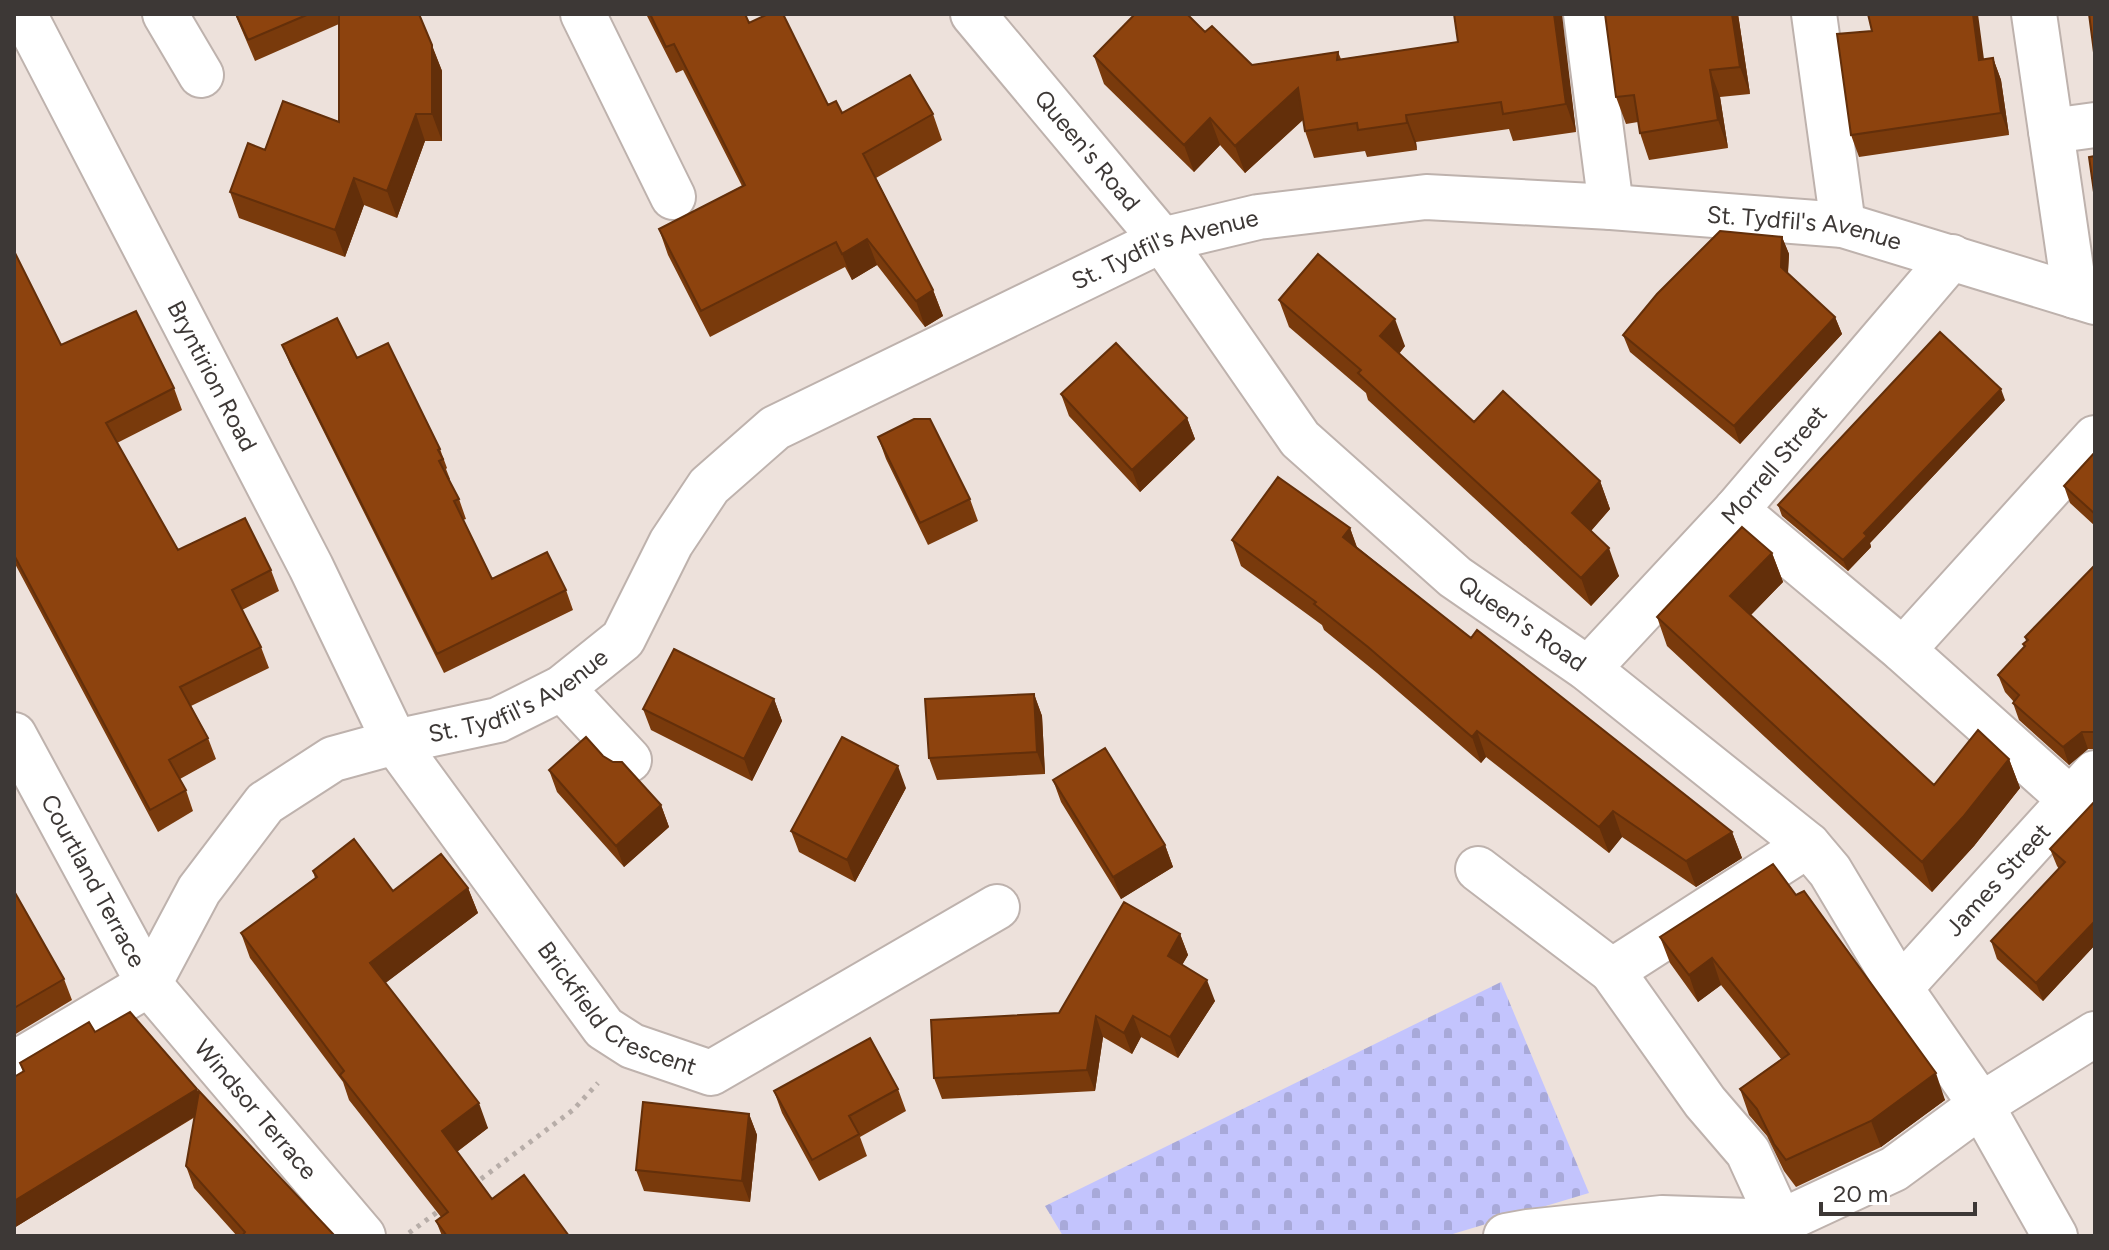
<svg xmlns="http://www.w3.org/2000/svg" width="2109" height="1250" font-family="Figtree,sans-serif">
<defs>
<pattern id="cemetery-stones" width="16" height="16" patternUnits="userSpaceOnUse" patternTransform="scale(2)"><rect width="16" height="16" fill="#c3c4fd"/><path d="M2 7V4a2 2 0 0 1 4 0v3zM10 15v-3a2 2 0 0 1 4 0v3z" fill="#a8a9d9"/></pattern>
</defs>
<rect width="100%" height="100%" fill="#ede1db"/>
<path fill="url(#cemetery-stones)" d="M1501 982 1589 1193 1446 1236H1063L1045 1206Z"/>
<g fill="none" stroke-linecap="round" stroke-linejoin="round">
<g stroke="#beb2ad" stroke-width="48">
<g id="minor">
<path id="s1" d="M24 14 311 567 395 742 604 1028 632 1046 711 1073 997 907"/>
<path d="M165 14 201 75"/>
<path d="M583 14 673 197"/>
<path id="s2" d="M973 14 1162 240 1300 439 1455 577 1588 669 1808 845 1830 871 1900 988 1981 1105 2055 1236"/>
<path d="M1586 14 1611 207"/>
<path d="M1814 14 1843 225"/>
<path d="M2034 14 2075 296"/>
<path d="M2051 131 2095 125"/>
<path d="M1736 510 1903 650 2071 800"/>
<path d="M1903 650 2095 438"/>
<path id="s3" d="M1588 669 1736 510 1952 257"/>
<path d="M562 688 629 760"/>
<path id="s4" d="M14 735 149 984 363 1236"/>
<path d="M1478 869 1612 971 1808 845"/>
<path d="M1612 971 1705 1102 1748 1152 1780 1222"/>
<path id="s5" d="M149 984 199 890 265 803 333 759 395 742 498 720 562 688 623 639 671 543 709 486 775 428 1162 240 1258 217 1426 197 1611 207 1843 225 2095 302"/>
<path id="s6" d="M1900 988 2095 773"/>
<path d="M14 1064 149 984"/>
<path d="M1506 1236 1528 1232 1662 1218 1780 1222 1894 1169 1981 1105 2095 1034"/>
</g>
</g>
<path stroke="#b7ada8" stroke-width="5" stroke-dasharray="4 6" stroke-linecap="butt" d="M473 1185 573 1110 598 1083
M409 1233 440 1210"/>
<use href="#minor" stroke="#fff" stroke-width="44"/>
</g>
<path fill="#793a0c" d="M235 14H419L442 71V141H425L397 218 364 205 345 257 239 218 230 192 265 150 339 122V24L255 61Z
M646 14H745L749 23 828 105 842 113 933 114 942 140 876 178 933 290 943 316 925 327 877 265 852 280 845 267 710 337 668 255 659 229 742 186 683 70 676 73Z
M1605 14H1738L1750 94 1720 97 1728 148 1649 160 1640 133 1638 122 1626 124 1616 97Z
M1561 16 1576 132 1513 141 1509 129 1416 142 1417 150 1367 157 1365 151 1314 158 1305 131 1303 120 1245 173 1220 145 1194 172 1104 84 1094 56 1205 32 1252 65 1338 52 1341 59 1458 42Z
M1872 31 1984 59 1993 58 2001 80 2009 135 1859 157 1851 135Z
M1782 237 1789 254 1788 274 1835 317 1842 334 1740 444 1630 352 1623 335Z
M14 251 61 345 174 388 182 410 117 443 178 550 271 570 279 591 242 610 261 647 269 668 191 706 208 738 216 759 180 779 186 790 193 811 158 832 14 562Z
M1279 300 1405 346 1399 354 1474 422 1600 481 1610 509 1591 531 1619 576 1591 606 1368 400 1366 393 1289 327Z
M282 345 440 449 447 468 446 469 450 479 449 480 459 499 466 519 463 520 492 579 566 590 573 610 444 673 290 364Z
M1061 394 1187 418 1195 439 1140 492 1069 416Z
M2005 400 1870 543 1871 547 1848 571 1782 516 1778 505Z
M878 437 970 499 978 521 928 545 886 459Z
M2095 452V526L2070 503 2064 486Z
M1350 528 1357 547 1471 638 1732 832 1742 858 1696 887 1622 837 1609 853 1486 757 1481 763 1377 673 1324 630 1322 625 1241 566 1232 540Z
M1772 553 1783 582 1751 615 1934 785 2009 759 2020 788 1974 846 1932 892 1667 646 1657 617Z
M2095 565V749H2088L2069 765 2019 720 2013 703 2014 702 2005 692 1998 675 2024 647 2023 644 2026 641 2025 637Z
M1034 694 1042 716 1045 774 937 780 929 758Z
M774 699 782 721 752 781 651 730 643 709Z
M603 756 661 805 669 827 624 867 557 792 549 770Z
M1053 780 1165 845 1173 867 1121 899 1061 802Z
M906 788 855 882 799 852 791 831Z
M2095 801V945L2043 1001 1997 959 1991 941 2059 869 2057 866 2050 849Z
M1773 864 1945 1100 1881 1147 1796 1187 1784 1171 1767 1136 1749 1115 1740 1089 1781 1059 1721 985 1698 1002 1670 963 1660 937Z
M313 871 393 891 468 888 478 913 385 983 488 1128 457 1152 492 1199 569 1236H442L436 1221 441 1217 349 1100 343 1082 250 958 241 933 315 878Z
M14 891 64 979 72 1000 14 1035Z
M1180 934 1188 955 1182 965 1215 1001 1178 1058 1141 1037 1132 1054 1103 1037 1095 1091 942 1099 934 1078 1059 1013Z
M95 1032 197 1089 199 1094 335 1236H237L194 1188 186 1166 195 1117 14 1228 23 1072 20 1063Z
M898 1089 906 1111 860 1137 867 1156 819 1181 782 1113 774 1091Z
M749 1114 757 1135 750 1202 644 1191 636 1170Z"/>
<path fill="#632f0a" d="M1554 14H1562L1576 132 1566 104Z
M1732 14H1738L1750 94 1740 67Z
M1973 14H1978L1987 82 1979 60Z
M432 45 442 71V141L432 114Z
M1993 58 2001 80 2009 135 2001 113Z
M1710 70 1720 97 1728 148 1718 120Z
M1298 88 1308 115 1245 173 1235 146Z
M416 114 425 141 397 218 387 191Z
M1406 115 1416 142 1417 150 1407 123Z
M1210 118 1220 145 1194 172 1184 145Z
M354 178 364 205 345 257 335 230Z
M1782 237 1789 254 1787 285 1781 267Z
M867 239 877 265 852 280 842 254Z
M933 290 943 316 925 327 916 301Z
M1835 317 1842 334 1740 444 1734 426Z
M1395 319 1405 346 1390 364 1380 336Z
M2001 389 2005 400 1870 543 1871 547 1848 571 1843 560 1864 533Z
M1187 418 1195 439 1140 492 1132 470Z
M1600 481 1610 509 1582 541 1572 513Z
M1350 528 1359 554 1343 537Z
M1609 548 1619 576 1591 606 1581 578Z
M1772 553 1783 582 1741 625 1730 596Z
M1034 694 1042 716 1045 774 1037 752Z
M774 699 782 721 752 781 744 759Z
M1477 731 1486 757 1481 763 1472 737Z
M2082 732 2088 749 2069 765 2063 747Z
M2009 759 2020 788 1974 846 1932 892 1922 862Z
M898 766 906 788 855 882 847 860Z
M661 805 669 827 624 867 616 846Z
M1613 811 1622 837 1609 853 1599 827Z
M1732 832 1742 858 1696 887 1686 861Z
M1165 845 1173 867 1121 899 1113 877Z
M468 888 478 913 379 988 370 963Z
M2095 921V945L2043 1001 2036 983Z
M1180 934 1188 955 1175 977 1168 956Z
M1712 958 1721 985 1698 1002 1689 975Z
M1207 980 1215 1001 1178 1058 1170 1037Z
M1096 1016 1103 1037 1095 1091 1087 1070Z
M1133 1016 1141 1037 1132 1054 1124 1033Z
M1936 1073 1945 1100 1881 1147 1871 1121Z
M197 1089 205 1110 14 1228V1201Z
M479 1103 488 1128 451 1156 442 1131Z
M749 1114 757 1135 750 1202 742 1181Z"/>
<path fill="#8d430e" stroke="#632f0a" stroke-width="2" d="M236 14H309L248 40Z
M339 14H419L432 45V114H416L387 191 354 178 335 230 230 192 248 143 265 150 283 101 339 122Z
M650 14H745L749 23 768 14H783L828 105 836 101 842 113 910 75 933 114 863 154 933 290 916 301 867 239 842 254 836 242 701 311 659 229 745 185 674 44 666 47Z
M1135 14H1187L1205 32 1212 26 1252 65 1338 52 1337 60 1458 42 1454 14H1554L1566 104 1503 114 1501 102 1406 115 1407 123 1358 130 1357 123 1305 131 1298 88 1235 146 1210 118 1184 145 1094 56Z
M1605 14H1732L1740 67 1710 70 1718 120 1640 133 1634 95 1616 97Z
M1868 14H1973L1979 60 1993 58 2001 113 1851 135 1837 34 1872 31Z
M2089 14H2095V60Z
M2095 156V199L2089 157Z
M1720 231 1782 237 1781 267 1835 317 1734 426 1623 335 1657 294Z
M14 251 61 345 136 311 174 388 106 423 178 550 245 518 271 570 232 590 261 647 180 687 208 738 169 760 186 790 150 810 14 555Z
M1318 254 1395 319 1380 336 1474 422 1503 391 1600 481 1572 513 1609 548 1581 578 1358 373 1361 370 1279 300Z
M337 318 357 358 388 343 440 449 438 450 443 459 439 461 459 499 454 501 492 579 547 552 566 590 437 654 282 345Z
M1940 332 2001 389 1864 533 1867 536 1843 560 1778 505Z
M1116 343 1187 418 1132 470 1061 394Z
M914 419H930L970 499 920 523 878 437Z
M2095 452V514L2064 486Z
M1278 477 1350 528 1343 537 1471 638 1477 630 1732 832 1686 861 1613 811 1599 827 1477 731 1472 737 1368 647 1314 604 1316 602 1232 540Z
M1742 527 1772 553 1730 596 1934 785 1978 730 2009 759 1963 817 1922 862 1657 617Z
M2095 565V732H2082L2063 747 2013 703 2019 695 1998 675 2025 646 2023 644 2028 640 2025 637Z
M674 649 774 699 744 759 643 709Z
M1034 694 1037 752 929 758 925 699Z
M586 737 603 756 613 762H622L661 805 616 846 549 770Z
M842 737 898 766 847 860 791 831Z
M1105 748 1165 845 1113 877 1053 780Z
M2095 801V921L2036 983 1991 941 2065 862 2050 849Z
M354 839 393 891 441 854 468 888 370 963 479 1103 442 1131 492 1199 524 1175 569 1236H447L436 1221 448 1212 340 1075 344 1071 241 933 317 877 313 871Z
M1773 864 1796 895 1804 891 1936 1073 1871 1121 1786 1160 1774 1144 1757 1109 1740 1089 1789 1054 1712 958 1689 975 1660 937Z
M14 891 64 979 14 1008Z
M1124 902 1180 934 1168 956 1207 980 1170 1037 1133 1016 1124 1033 1096 1016 1087 1070 934 1078 931 1020 1059 1013Z
M130 1012 197 1089 14 1201V1077L24 1071 20 1063 89 1022 95 1032Z
M870 1038 898 1089 849 1116 859 1134 812 1160 774 1091Z
M199 1091 335 1236H242L245 1232 186 1166Z
M643 1102 749 1114 742 1181 636 1170Z"/>
<g text-anchor="middle" stroke-width="8" stroke-linejoin="round" paint-order="stroke">
<g font-size="24" fill="#3d3836" stroke="#fff">
<text dy="8" stroke="none"><textPath href="#s2" startOffset="178">Queen's Road</textPath></text>
<text dy="8" stroke="none"><textPath href="#s5" startOffset="1958">St. Tydfil's Avenue</textPath></text>
<text dy="8" stroke="none"><textPath href="#s5" startOffset="1310">St. Tydfil's Avenue</textPath></text>
<text dy="8" stroke="none"><textPath href="#s1" startOffset="408">Bryntirion Road</textPath></text>
<text dy="8" stroke="none"><textPath href="#s3" startOffset="276">Morrell Street</textPath></text>
<text dy="8" stroke="none"><textPath href="#s2" startOffset="826">Queen's Road</textPath></text>
<text dy="8" stroke="none"><textPath href="#s5" startOffset="494">St. Tydfil's Avenue</textPath></text>
<text dy="8" stroke="none"><textPath href="#s4" startOffset="166">Courtland Terrace</textPath></text>
<text dy="8" stroke="none"><textPath href="#s6" startOffset="146">James Street</textPath></text>
<text dy="8" stroke="none"><textPath href="#s1" startOffset="1170">Brickfield Crescent</textPath></text>
<text dy="8" stroke="none"><textPath href="#s4" startOffset="448">Windsor Terrace</textPath></text>
</g>
</g>
<rect width="2109" height="1250" fill="none" stroke="#3d3836" stroke-width="32"/>
<path d="M1821 1202v12h154v-12" fill="none" stroke="#3d3836" stroke-width="4"/>
<text x="1833" y="1202" font-size="24" fill="#3d3836" stroke="#ffffff" stroke-width="6" paint-order="stroke">20 m</text>
</svg>
